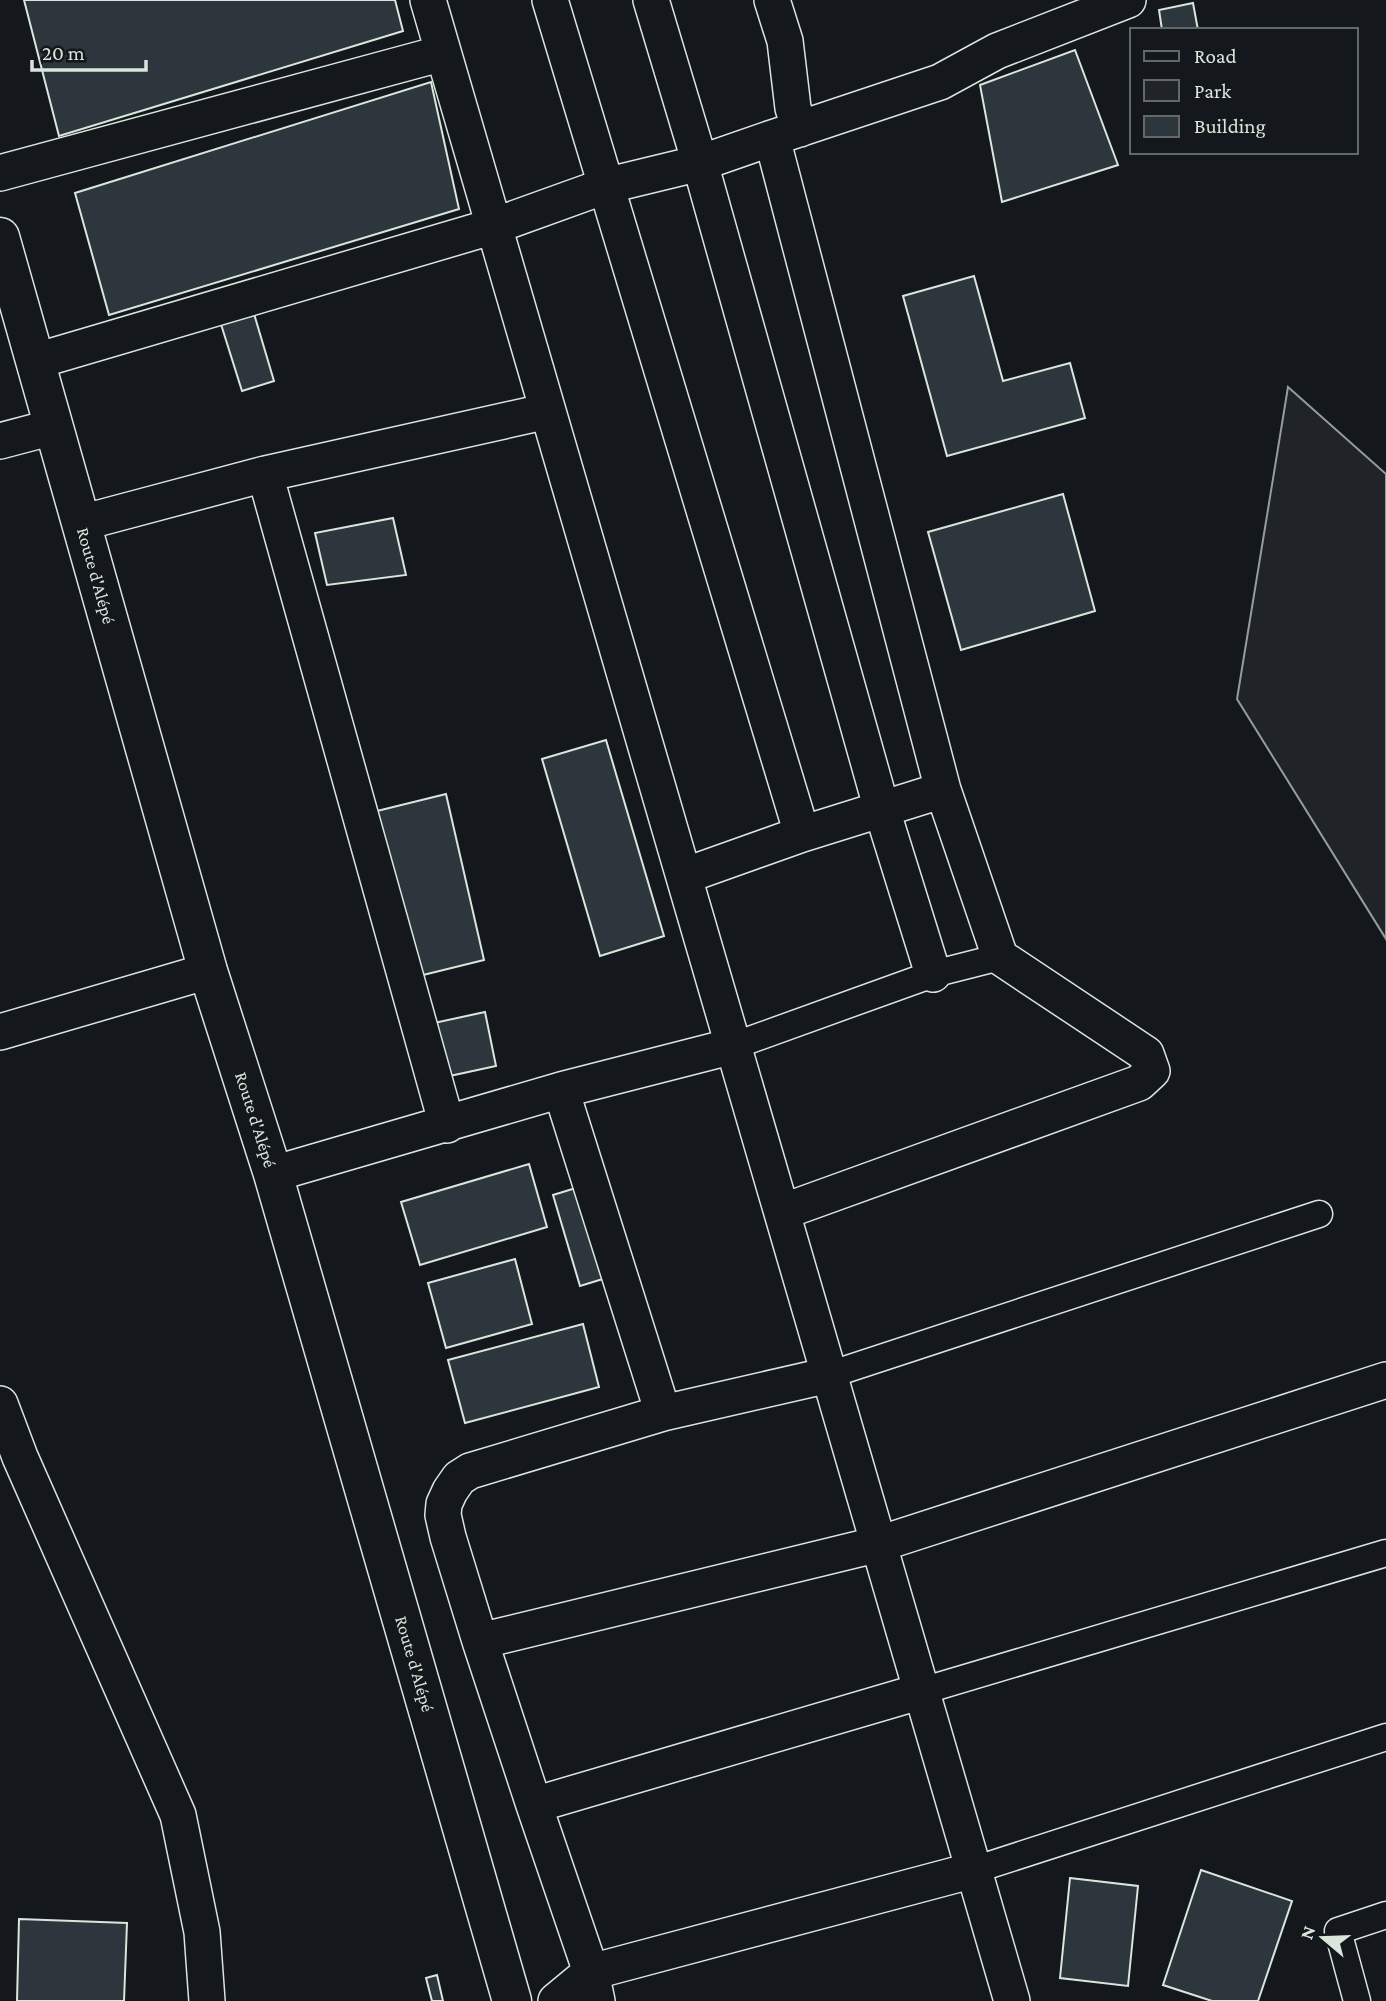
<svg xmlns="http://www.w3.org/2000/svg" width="1386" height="2001" font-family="'Crimson Pro',serif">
<rect width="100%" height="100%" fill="#14181c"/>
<path fill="#202428" stroke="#939e99" stroke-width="2" d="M1288 387 1386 474V939L1237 699Z"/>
<path fill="#2c363c" stroke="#d8e6dc" stroke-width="2" d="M24 0H395L403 31 59 136Z
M1193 3 1198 30H1162L1159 10Z
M1075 50 1118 165 1002 202 980 85Z
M431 82 459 209 109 315 75 193Z
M974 276 1003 381 1070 363 1085 418 947 456 903 296Z
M252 307 274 381 242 391 219 318Z
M1063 494 1095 611 961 650 928 532Z
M393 518 406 575 327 585 315 533Z
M606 740 664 936 600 956 542 759Z
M446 794 484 960 415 977 377 811Z
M485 1012 496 1066 445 1077 434 1023Z
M529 1164 547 1227 420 1265 401 1202Z
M579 1187 606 1278 580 1286 553 1195Z
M515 1259 532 1324 446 1348 428 1283Z
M583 1324 599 1387 465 1423 448 1360Z
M1201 1870 1292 1901 1258 2001H1212L1163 1985Z
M1070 1878 1138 1886 1128 1986 1060 1978Z
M19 1919 127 1923 124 2001H17Z
M437 1975 443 2001H432L426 1978Z"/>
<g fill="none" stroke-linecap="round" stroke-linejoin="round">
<g stroke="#d8e6dc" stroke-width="29">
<path id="pedestrian" d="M733 1046 933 974 1000 957
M829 1375 1319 1214
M922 1691 1386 1553
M974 1870 1386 1737
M1357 2001 1338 1931 1386 1915"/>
</g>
<g stroke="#d8e6dc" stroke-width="38">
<path id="minor" d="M428 0 1012 2001
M550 0 802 834
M651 0 700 163 882 810 933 974
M772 0 785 41 793 108 800 129
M772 138 940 82 997 51 1128 0
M0 173 443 53
M36 361 494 226 605 186 700 163 772 138 943 790 802 834 684 876
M0 441 53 427
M265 474 447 1125
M81 523 265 474 548 411
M0 1032 208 971
M561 1090 663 1413
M273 1174 561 1090 733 1046
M782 1212 1139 1083 1152 1071 1146 1054 1000 957 943 790
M0 1404 20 1457 178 1815 202 1932 207 2001
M480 1641 879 1544 1386 1380
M534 1805 922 1691
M556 2001 591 1972 974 1870
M597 2001 591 1972 534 1805 480 1641 448 1537 443 1515 444 1504 450 1491 459 1478 470 1471 663 1413 829 1375"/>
</g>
<g stroke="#d8e6dc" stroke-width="41">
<g id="secondary">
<path id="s1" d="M0 237 208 971 273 1174 512 2001"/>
</g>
</g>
<use href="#pedestrian" stroke="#14181c" stroke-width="26"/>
<use href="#minor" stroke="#14181c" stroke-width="35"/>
<use href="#secondary" stroke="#14181c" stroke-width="38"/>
</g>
<g text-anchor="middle" stroke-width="5" stroke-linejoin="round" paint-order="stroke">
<g font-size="18" fill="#d8e6dc" stroke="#14181c">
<text dy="6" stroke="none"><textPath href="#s1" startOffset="352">Route d'Alépé</textPath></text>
<text dy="6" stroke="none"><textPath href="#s1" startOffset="919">Route d'Alépé</textPath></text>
<text dy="6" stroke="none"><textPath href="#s1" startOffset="1486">Route d'Alépé</textPath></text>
</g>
</g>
<rect x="1130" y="28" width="228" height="126" fill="#14181c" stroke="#626a69" stroke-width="2"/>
<rect x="1144" y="51" width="35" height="10" fill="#14181c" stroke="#626a69" stroke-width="2"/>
<text x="1194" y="63" font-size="21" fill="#d8e6dc">Road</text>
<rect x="1144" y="80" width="35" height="21" fill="#202428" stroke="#626a69" stroke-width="2"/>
<text x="1194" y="98" font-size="21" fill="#d8e6dc">Park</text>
<rect x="1144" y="116" width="35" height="21" fill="#2c363c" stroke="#626a69" stroke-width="2"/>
<text x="1194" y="133" font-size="21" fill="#d8e6dc">Building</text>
<g transform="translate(1323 1938) rotate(289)" stroke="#14181c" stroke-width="5" paint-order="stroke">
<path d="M0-5L12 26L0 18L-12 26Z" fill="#d8e6dc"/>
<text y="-10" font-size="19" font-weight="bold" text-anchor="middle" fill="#d8e6dc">N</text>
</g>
<path d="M32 60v10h114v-10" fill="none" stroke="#d8e6dc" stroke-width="3.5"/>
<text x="42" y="60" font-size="21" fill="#d8e6dc" stroke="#14181c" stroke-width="5" paint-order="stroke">20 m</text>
</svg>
